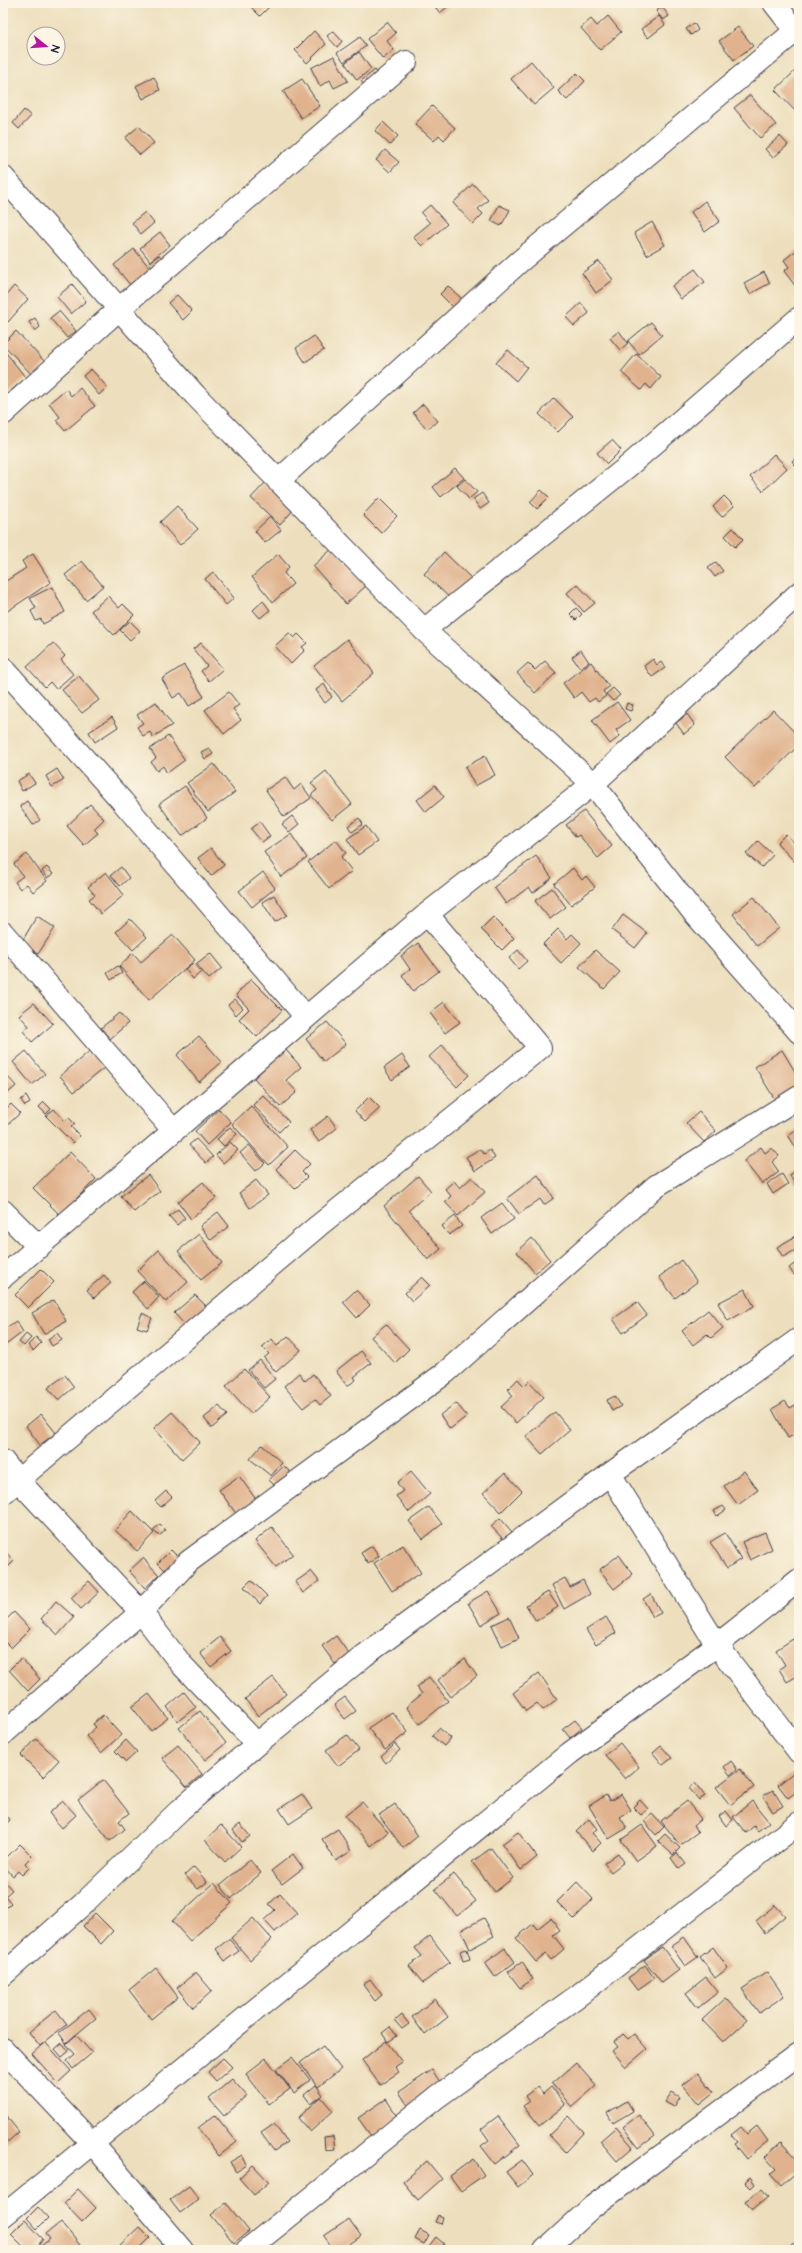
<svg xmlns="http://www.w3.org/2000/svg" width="802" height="2253" font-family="'Architects Daughter',sans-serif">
<rect width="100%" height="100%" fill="#fcf5e5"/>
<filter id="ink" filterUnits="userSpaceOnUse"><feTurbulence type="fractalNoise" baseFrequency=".025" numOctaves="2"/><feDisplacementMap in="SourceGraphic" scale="8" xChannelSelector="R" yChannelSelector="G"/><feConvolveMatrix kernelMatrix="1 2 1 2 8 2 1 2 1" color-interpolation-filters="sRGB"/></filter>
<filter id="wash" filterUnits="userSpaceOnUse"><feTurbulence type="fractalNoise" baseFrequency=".012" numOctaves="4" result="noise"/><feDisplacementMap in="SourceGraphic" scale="16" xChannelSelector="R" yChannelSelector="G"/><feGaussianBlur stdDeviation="0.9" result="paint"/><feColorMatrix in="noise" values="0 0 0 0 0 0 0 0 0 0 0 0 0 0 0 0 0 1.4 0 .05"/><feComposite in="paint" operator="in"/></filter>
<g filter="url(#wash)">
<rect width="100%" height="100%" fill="#eddfbd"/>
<g id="blocks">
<path fill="#e0b28d" d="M250 3H273L260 16 249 5Z
M432 3H452L440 13Z
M662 7 669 16 663 20 656 11Z
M608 16 621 32 600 50 581 28 591 19 597 26Z
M659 16 665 25 648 38 641 29Z
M387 22 396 33 387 41 394 50 383 59 367 39Z
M694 23 698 30 691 35 686 29Z
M738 27 753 46 734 60 719 41Z
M314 31 326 44 307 63 295 50Z
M333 31 342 41 337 47 327 36Z
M360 37 366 46 344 62 337 53Z
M359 52 371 69 357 80 345 63Z
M334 56 348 81 334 88 330 80 320 86 311 68Z
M531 61 554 88 534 105 511 79Z
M375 70 381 79 367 89 361 81Z
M795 71 799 76V115L775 90Z
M577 73 585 81 567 100 558 91Z
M154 77 160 90 143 99 136 86Z
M302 79 320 106 301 118 283 91Z
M750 95 776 125 760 138 734 108Z
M432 106 455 128 444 140 439 135 434 141 415 124Z
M24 110 31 116 19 129 13 123Z
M383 122 398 136 390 145 375 131Z
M139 126 154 143 140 155 125 138Z
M780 136 788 145 773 158 765 149Z
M385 150 399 162 390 172 376 160Z
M473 184 488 200 478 209 483 214 473 224 453 203Z
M705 201 720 221 705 232 691 212Z
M430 205 447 224 422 246 413 237 430 223 421 213Z
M499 205 510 210 501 226 491 221Z
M145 212 154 223 141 234 132 223Z
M652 222 665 245 647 255 634 233Z
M160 232 170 245 150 261 140 248Z
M134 249 155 274 135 291 114 265Z
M798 249 799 250V291L784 271 789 267 784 260Z
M159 255 167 264 157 272 149 263Z
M599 261 613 280 596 293 582 273Z
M695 269 705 282 681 299 672 286Z
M764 272 770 283 750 294 744 283Z
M72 284 86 301 71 314 57 297Z
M14 286 28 299 8 322 3 318V299Z
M448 286 462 299 454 308 440 294Z
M177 295 192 311 183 320 168 303Z
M581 303 589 313 574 326 566 317Z
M59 311 76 331 67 338 50 318Z
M35 318 40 327 35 331 29 322Z
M651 322 662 335 639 354 628 341Z
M16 331 46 363 33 376 3 344Z
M619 331 628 343 620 350 610 338Z
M314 336 324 350 305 362 296 348Z
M3 349 26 378 7 394 3 389Z
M508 350 527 367 516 381 496 363Z
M636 354 661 377 651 389 646 384 641 390 621 372Z
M91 369 107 387 99 395 83 376Z
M80 388 95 406 65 431 56 420 60 417 49 403 66 389 71 396Z
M554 398 573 417 558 432 539 414Z
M423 404 438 421 427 429 413 413Z
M612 440 621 450 607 464 597 453Z
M774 454 787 468 763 491 750 477Z
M799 456V470L792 461Z
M455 468 464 478 441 497 433 487Z
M465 479 477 492 469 499 457 486Z
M266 482 295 508 280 525 251 498Z
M541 490 549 497 537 509 530 502Z
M482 493 489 503 480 509 473 499Z
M724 496 734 506 722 517 713 507Z
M379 498 397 516 381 533 363 515Z
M177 506 198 529 180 545 160 522Z
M270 517 281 530 265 543 255 531Z
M733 528 743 539 735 547 725 536Z
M333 548 366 586 346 604 313 566Z
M444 552 471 578 451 599 424 574Z
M33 554 51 582 3 614V583L26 568 22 561Z
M278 554 289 567 284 573 293 584 273 602 252 577Z
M82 561 103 586 86 600 65 575Z
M716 562 723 571 715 577 708 568Z
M213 572 234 598 226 605 205 579Z
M577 584 595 603 584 612 567 593Z
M52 587 65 612 43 624 41 619 36 621 31 611 36 608 30 598Z
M108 596 119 608 123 604 134 615 114 635 91 611Z
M263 601 270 610 260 618 253 610Z
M576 608 582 614 576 620 570 614Z
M130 621 140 631 130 640 120 630Z
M289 633 294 638 298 634 307 643 302 647 305 650 291 664 275 646Z
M347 639 374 673 342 701 314 666Z
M53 643 65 656 61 660 73 674 56 689 50 682 45 687 27 667Z
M201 643 223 669 209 681 201 671 207 666 193 649Z
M581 650 589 662 580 668 572 657Z
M653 659 657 665 661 662 665 668 652 677 644 666Z
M545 661 556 673 535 693 517 673 528 663 535 670Z
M591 662 609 687 603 691 606 696 598 702 595 698 589 702 581 692 574 698 563 683Z
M184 665 204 697 189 706 181 693 173 698 162 679Z
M79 676 99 700 82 713 62 690Z
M324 684 332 697 325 703 316 690Z
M613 688 620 695 613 701 606 694Z
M229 692 239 705 233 709 241 720 224 734 205 710Z
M156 702 172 725 153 737 150 732 143 736 137 727 143 723 137 715Z
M617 702 630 720 616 730 620 736 610 744 592 720Z
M627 703 633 705 631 711 625 709Z
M773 710 799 737V745L755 788 725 757Z
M687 714 695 725 684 734 676 723Z
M112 717 118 727 95 742 89 732Z
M168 736 185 760 167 773 163 766 157 771 151 762 156 758 150 749Z
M209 748 213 754 205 759 201 752Z
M485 756 495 775 475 786 465 767Z
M214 764 235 792 208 812 187 783Z
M57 769 64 780 52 787 46 776Z
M326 771 352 804 332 820 311 795 317 790 311 783Z
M29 774 35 783 22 791 17 781Z
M285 777 294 790 301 784 311 798 284 817 266 790Z
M435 785 444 797 426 812 417 800Z
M185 786 207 818 182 836 159 804Z
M27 801 40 820 33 825 20 806Z
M90 804 104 819 94 829 98 833 84 845 67 826Z
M584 811 612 846 598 858 579 835 576 837 566 825Z
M292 816 299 824 289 832 282 824Z
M359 818 363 824 352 832 348 826Z
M260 822 270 836 262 842 251 829Z
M366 826 377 842 358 855 347 839Z
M291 834 307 858 281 877 264 852Z
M786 834 799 848V858L795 862 777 843Z
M336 840 346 853 341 857 352 871 329 889 308 862Z
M758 841 773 855 762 867 746 854Z
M211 848 224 865 211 876 198 858Z
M27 854 47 881 33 892 27 884 20 889 15 882 23 876 14 864Z
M536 856 552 878 533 893 529 887 506 904 494 887Z
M47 867 53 874 47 878 42 871Z
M121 867 129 878 120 886 111 875Z
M573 868 582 880 586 876 595 887 571 905 554 884Z
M106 872 124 895 101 914 89 899 95 895 88 887Z
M263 872 275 888 252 907 239 891Z
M552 888 566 907 550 919 535 901Z
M274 895 287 915 275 922 262 902Z
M754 897 779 928 757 946 733 914Z
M623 915 647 933 635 948 612 930Z
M37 916 55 928 38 954 21 943Z
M493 917 514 938 502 950 481 929Z
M130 919 147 937 133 950 116 932Z
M558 929 567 939 572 934 581 943 561 963 543 944Z
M173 935 195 960 149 1000 119 966 133 953 141 962Z
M418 943 439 971 413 991 402 975 410 969 401 956Z
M518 950 527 961 518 969 509 958Z
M595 950 620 972 604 989 579 967Z
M210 953 222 968 209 979 196 964Z
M193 963 201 972 193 979 185 969Z
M118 966 122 973 111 980 107 973Z
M251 979 282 1010 257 1037 239 1019 249 1009 236 995Z
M235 999 243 1008 236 1015 228 1005Z
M444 1002 460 1022 445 1033 430 1013Z
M34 1003 53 1024 32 1042 23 1031 29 1026 19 1015Z
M119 1013 128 1023 110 1039 101 1028Z
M327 1022 346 1044 324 1062 306 1039Z
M199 1036 222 1062 199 1082 177 1055Z
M442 1045 469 1075 457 1087 429 1057Z
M285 1049 301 1067 286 1080 297 1092 280 1107 254 1078Z
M91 1050 105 1067 74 1092 60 1076Z
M782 1050 799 1078V1089L777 1103 755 1067Z
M26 1051 45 1074 32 1085 13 1062Z
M402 1055 410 1067 392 1080 384 1068Z
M8 1077 16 1086 3 1097V1081Z
M263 1095 289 1122 279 1132 253 1105Z
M26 1096 30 1103 25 1106 21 1100Z
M369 1097 380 1108 365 1122 355 1111Z
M44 1102 51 1109 46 1114 39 1107Z
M11 1104 20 1113 3 1129V1112Z
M251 1106 288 1147 269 1165 232 1124Z
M54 1109 65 1121 69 1118 75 1124 71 1127 80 1136 73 1143 46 1116Z
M219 1109 231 1122 207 1145 195 1131Z
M699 1112 716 1131 704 1142 686 1123Z
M328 1116 337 1128 319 1142 310 1130Z
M230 1127 237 1134 224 1146 217 1139Z
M799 1128V1153L788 1135Z
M196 1139 213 1157 206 1163 189 1145Z
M230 1142 238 1150 223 1163 216 1155Z
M249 1145 265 1163 256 1171 240 1153Z
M761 1147 765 1153 772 1148 779 1156 772 1162 779 1172 762 1184 744 1161Z
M480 1149 484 1154 490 1150 495 1158 475 1171 466 1157Z
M295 1150 310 1164 302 1172 307 1177 295 1189 276 1169Z
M70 1152 96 1179 60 1215 33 1188Z
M797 1170 799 1183 795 1185 790 1175Z
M782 1174 788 1184 773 1194 767 1184Z
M148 1175 160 1191 134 1212 121 1196Z
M538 1175 554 1198 544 1205 540 1199 519 1214 507 1198Z
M418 1176 431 1191 409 1210 441 1249 428 1260 384 1206Z
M472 1177 485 1192 458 1216 445 1202 451 1196 445 1189 454 1181 460 1188Z
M256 1180 268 1195 250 1208 239 1193Z
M203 1182 216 1198 191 1219 178 1202Z
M502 1203 514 1219 492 1234 481 1218Z
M178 1209 185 1218 177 1225 169 1216Z
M218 1212 229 1226 211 1240 200 1226Z
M455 1216 462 1226 449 1235 442 1226Z
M199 1234 222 1263 201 1280 178 1251Z
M796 1236 799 1248 783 1257 777 1247Z
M532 1238 550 1260 535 1273 517 1252Z
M159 1250 188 1282 166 1302 137 1271Z
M681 1260 697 1282 675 1298 659 1277Z
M798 1261 799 1271 794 1275 789 1268Z
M41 1269 54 1282 28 1308 15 1295Z
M104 1275 111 1283 94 1298 87 1290Z
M422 1277 430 1285 412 1301 405 1293Z
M144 1281 159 1297 148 1309 132 1292Z
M745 1289 754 1306 728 1321 718 1303Z
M356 1290 370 1305 357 1318 343 1302Z
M195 1295 207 1307 186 1326 174 1313Z
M54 1300 66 1321 44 1334 32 1313Z
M637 1302 647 1315 623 1333 613 1319Z
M708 1310 723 1328 711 1338 707 1334 693 1345 682 1331Z
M142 1313 152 1318 147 1330 137 1327Z
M16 1321 23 1332 7 1344 3 1339V1330Z
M386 1324 409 1349 395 1363 371 1337Z
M57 1333 62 1340 52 1346 48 1339Z
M26 1334 31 1338 24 1346 19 1342Z
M288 1336 301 1350 276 1372 264 1358 269 1354 262 1347 272 1339 277 1346Z
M36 1337 41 1343 33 1351 28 1345Z
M361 1351 371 1363 354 1377 356 1380 347 1386 336 1371Z
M260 1360 275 1379 264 1388 248 1370Z
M244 1369 270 1397 251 1414 226 1386Z
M299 1373 305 1381 313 1374 331 1396 320 1405 315 1399 303 1408 284 1386Z
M65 1375 74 1387 59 1400 48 1388Z
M518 1379 524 1386 529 1381 544 1397 516 1423 501 1407 513 1396 508 1389Z
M615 1396 621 1406 612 1411 607 1400Z
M785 1401 790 1408 799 1403V1432L788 1438 772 1409Z
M456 1403 467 1416 450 1429 440 1415Z
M219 1406 227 1415 212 1428 204 1418Z
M172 1412 200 1442 182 1459 154 1428Z
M555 1412 570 1430 542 1454 526 1436Z
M41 1414 56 1433 40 1445 26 1426Z
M262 1445 282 1463 271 1476 250 1459Z
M284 1466 292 1474 277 1488 269 1480Z
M411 1471 430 1494 409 1512 396 1496 403 1491 397 1483Z
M744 1471 758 1490 738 1505 724 1486Z
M505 1473 522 1491 501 1512 483 1493Z
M239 1476 260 1505 240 1519 219 1490Z
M166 1491 172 1497 161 1507 155 1501Z
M723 1506 726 1510 717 1516 714 1511Z
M429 1507 442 1524 423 1539 409 1521Z
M132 1511 154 1533 137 1551 115 1530Z
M500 1518 512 1532 503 1539 491 1526Z
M160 1524 166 1530 159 1536 153 1530Z
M272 1527 293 1554 276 1567 255 1541Z
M765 1532 772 1549 750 1560 742 1542Z
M725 1533 741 1559 727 1568 710 1542Z
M403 1545 421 1573 392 1591 374 1563Z
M372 1546 379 1556 368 1564 361 1553Z
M3 1549 14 1561 3 1572Z
M171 1550 181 1560 168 1573 158 1563Z
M619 1555 633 1574 614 1589 599 1570Z
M143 1558 159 1575 145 1588 129 1571Z
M311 1571 319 1581 303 1593 295 1582Z
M565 1578 570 1587 583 1580 590 1594 564 1609 552 1585Z
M251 1580 267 1596 260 1604 244 1587Z
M89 1581 99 1592 81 1609 71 1598Z
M488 1591 501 1613 481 1625 468 1603Z
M548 1592 558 1607 536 1621 526 1605Z
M651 1594 661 1613 653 1617 643 1599Z
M56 1601 74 1617 58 1635 41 1619Z
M14 1612 30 1629 11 1648 3 1640V1623Z
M509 1617 519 1638 502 1646 492 1625Z
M606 1617 616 1633 596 1645 586 1630Z
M336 1636 349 1654 335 1664 322 1646Z
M220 1637 231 1651 211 1667 200 1653Z
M793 1639 799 1648V1675L787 1682 779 1669 785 1665 776 1650Z
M21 1658 40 1679 28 1691 9 1670Z
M465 1659 477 1676 451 1697 438 1680Z
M539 1673 557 1699 543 1710 537 1703 526 1711 513 1693Z
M273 1677 286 1694 258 1716 245 1699Z
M429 1677 448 1701 420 1724 406 1707 422 1694 417 1687Z
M184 1692 196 1707 178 1721 167 1707Z
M149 1694 168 1718 151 1731 132 1707Z
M345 1697 356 1711 345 1719 334 1705Z
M200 1711 226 1743 205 1760 179 1728Z
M392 1712 408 1732 385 1750 368 1728Z
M103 1715 121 1735 101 1753 86 1736 96 1727 93 1724Z
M575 1720 582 1728 570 1738 563 1729Z
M439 1728 451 1738 444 1746 432 1736Z
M347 1735 359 1750 338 1766 326 1750Z
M36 1739 59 1760 43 1777 21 1755Z
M126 1740 137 1752 126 1762 115 1751Z
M620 1743 639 1767 625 1779 605 1755Z
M395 1744 400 1750 386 1763 381 1757Z
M178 1745 202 1774 187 1787 162 1758Z
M661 1746 672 1758 663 1765 653 1753Z
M731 1761 737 1769 730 1775 724 1767Z
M740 1769 754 1787 730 1805 716 1787Z
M794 1772 799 1779V1790L788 1798 778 1785Z
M103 1780 129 1813 119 1821 125 1829 110 1841 78 1800Z
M695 1783 705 1796 699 1800 689 1788Z
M773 1790 783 1806 773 1812 763 1796Z
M302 1794 312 1809 289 1824 279 1809Z
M621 1794 631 1810 620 1817 627 1828 609 1839 589 1806 606 1795 610 1801Z
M640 1800 648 1809 641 1815 633 1807Z
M63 1801 76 1815 62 1828 49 1813Z
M687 1801 701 1819 693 1826 698 1832 680 1845 661 1821Z
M752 1801 769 1822 758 1831 754 1826 746 1833 733 1817Z
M362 1802 388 1832 371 1846 345 1816Z
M395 1804 418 1836 403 1848 379 1815Z
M726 1811 733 1820 726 1826 719 1816Z
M3 1812 10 1820 3 1827Z
M652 1814 664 1827 656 1835 644 1821Z
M589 1819 597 1829 592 1833 601 1843 593 1851 576 1832Z
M240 1824 250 1836 242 1842 233 1830Z
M221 1825 241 1847 225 1862 205 1840Z
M642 1825 657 1846 636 1861 621 1840Z
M338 1829 351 1851 336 1861 322 1839Z
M518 1832 537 1857 521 1870 502 1844Z
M665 1834 680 1848 673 1855 658 1841Z
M20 1844 32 1856 25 1863 29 1868 22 1875 18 1871 13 1876 3 1865V1861Z
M491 1848 513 1878 495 1892 472 1862Z
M618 1853 624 1862 611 1872 604 1863Z
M677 1853 686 1864 679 1869 671 1858Z
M293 1854 303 1868 282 1884 271 1871Z
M250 1860 261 1873 231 1899 220 1885Z
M194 1867 207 1882 198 1889 185 1875Z
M454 1874 476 1901 457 1916 435 1889Z
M3 1880 12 1890 5 1896 11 1903 3 1911Z
M577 1882 593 1899 574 1919 557 1902Z
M214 1883 232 1903 190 1941 172 1921Z
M280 1894 297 1913 275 1932 264 1920 275 1910 269 1904Z
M775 1905 785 1916 765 1933 756 1921Z
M95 1913 113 1931 101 1944 83 1926Z
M253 1918 272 1939 250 1960 231 1938Z
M484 1918 494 1936 470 1949 461 1930Z
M551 1918 560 1930 553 1935 564 1949 551 1960 546 1954 536 1962 516 1938 533 1924 537 1929Z
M430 1936 450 1962 423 1983 409 1966 422 1956 415 1948Z
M684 1937 698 1957 685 1966 671 1946Z
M229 1939 239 1951 225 1961 216 1949Z
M662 1947 679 1970 662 1983 644 1960Z
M713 1947 728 1968 715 1978 700 1957Z
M505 1948 515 1962 495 1977 485 1963Z
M467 1949 470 1959 463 1961 460 1951Z
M522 1962 533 1979 520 1988 508 1972Z
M645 1965 654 1978 637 1990 628 1978Z
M156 1968 178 1997 151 2019 129 1990Z
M196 1972 212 1991 193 2008 177 1988Z
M767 1972 784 1996 759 2013 742 1989Z
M706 1977 718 1992 698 2008 686 1993Z
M370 1979 382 1995 375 2001 363 1985Z
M726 1998 747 2020 723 2042 702 2020Z
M435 1999 448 2017 425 2035 412 2017Z
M89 2009 96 2018 66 2043 59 2033Z
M56 2010 67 2024 40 2046 29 2032Z
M402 2015 409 2024 402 2029 395 2021Z
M390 2027 397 2036 388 2042 382 2033Z
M623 2034 628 2039 634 2034 647 2049 626 2067 612 2051 618 2047 614 2042Z
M76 2035 92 2053 73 2069 67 2061 75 2054 66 2044Z
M386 2041 402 2062 395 2067 399 2072 380 2085 362 2060Z
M45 2042 71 2071 58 2083 32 2054Z
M62 2043 69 2051 62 2057 55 2049Z
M323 2046 341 2069 318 2087 300 2063Z
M292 2057 310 2080 294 2093 276 2069Z
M223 2058 232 2067 216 2081 208 2072Z
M266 2058 290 2089 269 2104 246 2074Z
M576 2063 596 2086 572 2107 552 2084Z
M432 2070 444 2088 411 2110 399 2092Z
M698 2073 714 2092 699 2104 683 2085Z
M232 2079 247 2096 224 2116 209 2099Z
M316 2085 323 2095 311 2104 304 2095Z
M537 2087 543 2094 551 2087 565 2105 539 2126 523 2106 529 2102 525 2096Z
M672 2092 680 2097 674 2107 665 2102Z
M321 2097 333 2111 310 2132 298 2118Z
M386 2099 398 2117 371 2136 358 2118Z
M627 2101 633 2111 613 2123 607 2113Z
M3 2112 19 2132 4 2145 3 2144Z
M215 2115 237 2142 219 2156 198 2128Z
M639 2115 655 2136 639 2148 623 2127Z
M498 2116 520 2145 495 2164 481 2146 489 2140 481 2129Z
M569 2116 584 2132 565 2152 549 2135Z
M274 2124 287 2142 274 2151 261 2133Z
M757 2126 768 2141 746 2159 734 2144 737 2142 731 2135 741 2127 747 2134Z
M616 2127 633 2147 617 2161 600 2141Z
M333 2136 335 2149 325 2150 324 2137Z
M781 2142 799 2162V2170L781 2186 770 2174 776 2169 765 2157Z
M242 2155 247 2165 236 2172 230 2162Z
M473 2159 484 2175 461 2191 450 2176Z
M522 2160 533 2175 518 2187 506 2172Z
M427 2161 442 2179 418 2200 403 2182Z
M253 2165 269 2182 254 2195 239 2178Z
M750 2177 755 2184 751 2188 745 2182Z
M189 2186 199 2199 180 2213 170 2200Z
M78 2189 96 2208 82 2222 64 2203Z
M762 2189 768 2197 752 2210 745 2201Z
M226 2203 249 2231 234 2243 211 2215Z
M38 2207 48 2218 37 2229 27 2218Z
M438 2215 443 2217 441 2224 435 2222Z
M349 2219 361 2236 341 2250H334L324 2236Z
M25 2220 43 2239 35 2250H27L11 2234Z
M61 2222 84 2250H45L41 2246 50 2239 46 2234Z
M139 2227 150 2238 138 2250H123L119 2246Z
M420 2230 429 2235 424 2244 415 2239Z
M436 2237 444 2244 439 2250H431L428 2247Z
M799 2240V2250H792L790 2247Z"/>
</g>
</g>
<g filter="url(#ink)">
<use href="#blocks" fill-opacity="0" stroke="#403e4e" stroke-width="1"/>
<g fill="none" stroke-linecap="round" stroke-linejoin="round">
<g stroke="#403e4e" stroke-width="24">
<path id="street" d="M774 3 799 35
M3 177 195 395 424 630 593 784 694 913 799 1032
M3 414 119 309 406 62
M278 481 519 262 799 28
M424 630 626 468 799 318
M3 668 122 801 306 1017
M3 933 174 1131
M3 1211 39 1247
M3 1277 427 914 593 784 799 593
M3 1461 18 1480 141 1612 181 1664 257 1744
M610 1474 717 1645 799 1752
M3 1493 318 1226 540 1048 427 914
M3 1734 141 1612 188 1562 445 1373 656 1186 799 1097
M3 1975 83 1904 180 1810 257 1744 365 1655 610 1474 799 1339
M3 2049 93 2144 183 2250
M3 2216 570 1753 717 1645 799 1580
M247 2250 437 2097 579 1995 799 1823
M545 2250 592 2207 799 2054"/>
</g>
<use href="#street" stroke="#fff" stroke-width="22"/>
</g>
</g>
<rect width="802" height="2253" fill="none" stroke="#fcf5e5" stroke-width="16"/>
<g transform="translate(46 46) rotate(107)"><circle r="19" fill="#fcf5e5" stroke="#a5a1a1"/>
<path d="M0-3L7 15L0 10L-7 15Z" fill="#b5179e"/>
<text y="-6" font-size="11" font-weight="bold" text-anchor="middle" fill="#22223b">N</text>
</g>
</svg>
